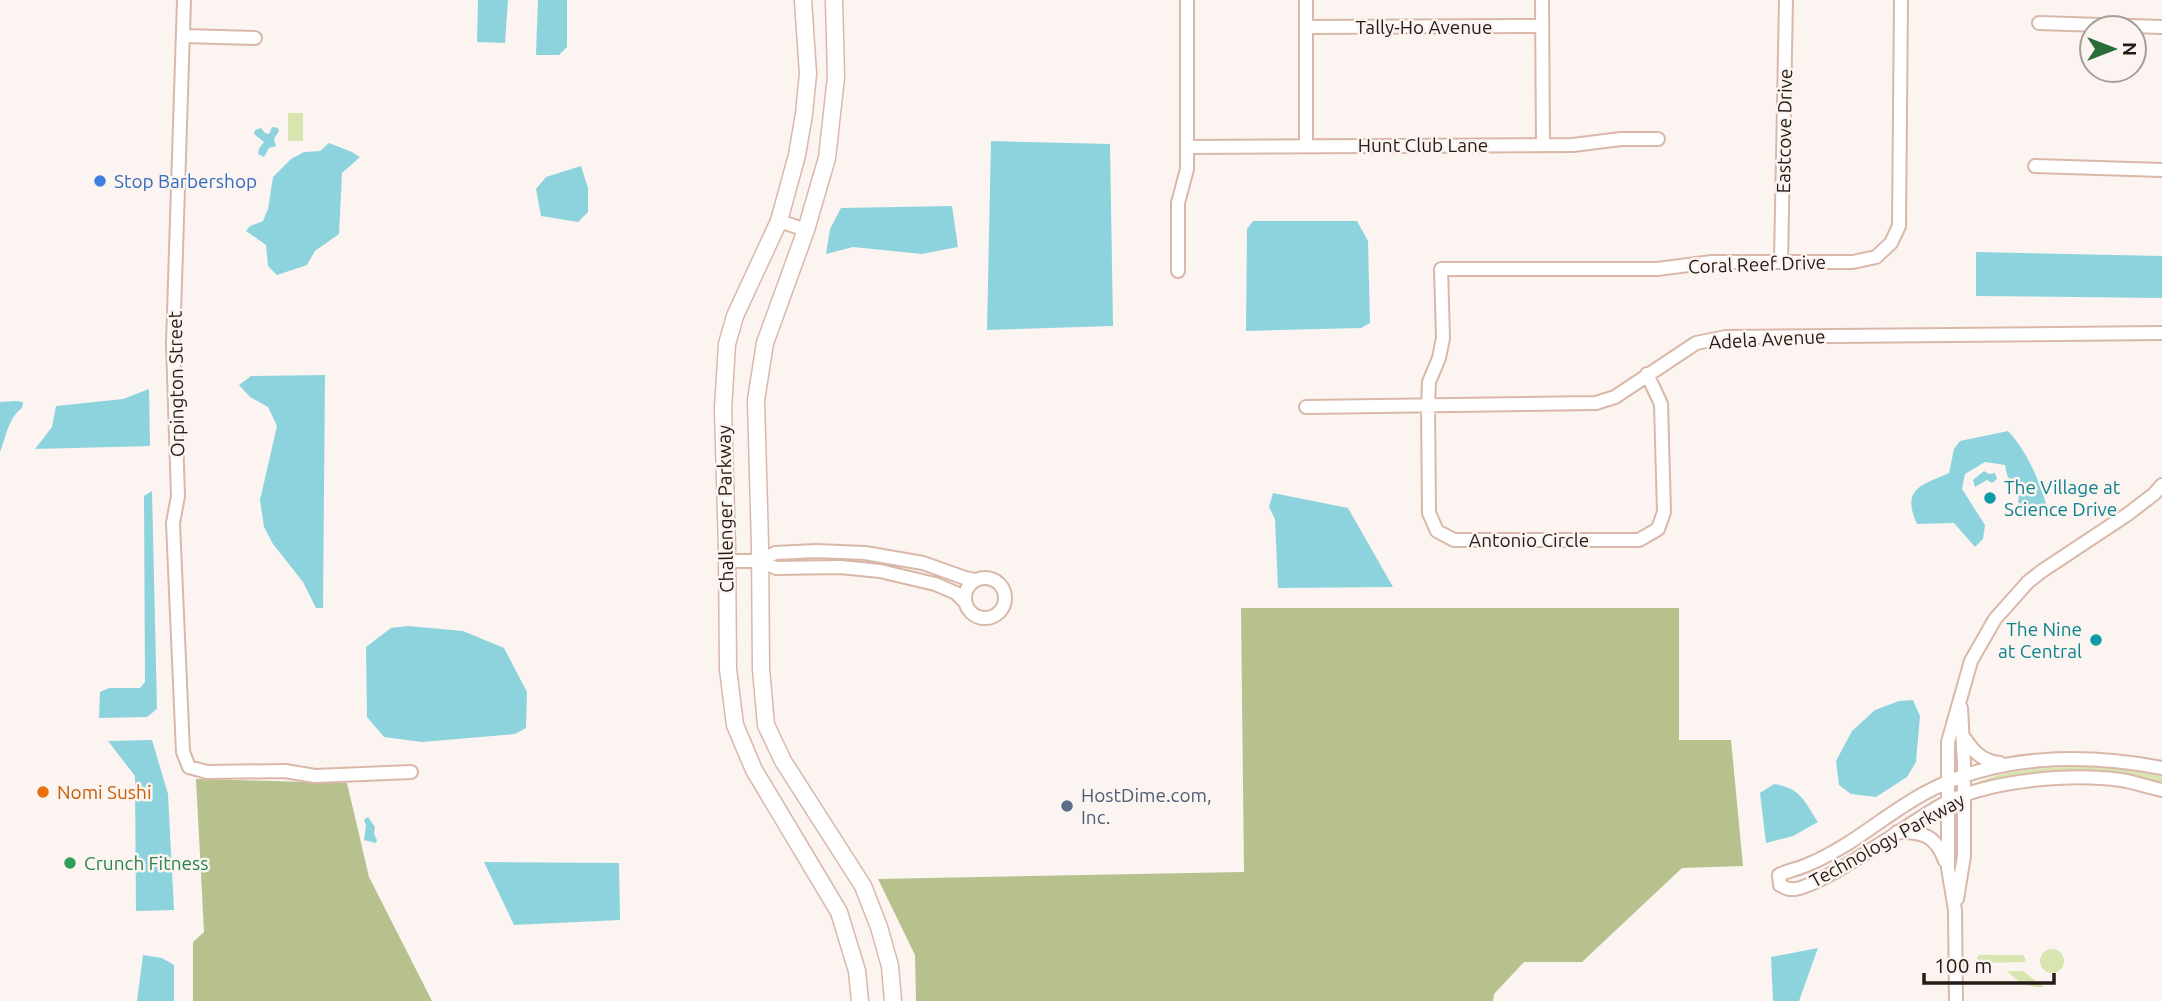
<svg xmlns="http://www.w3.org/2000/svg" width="2162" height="1001" font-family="Ubuntu,sans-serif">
<rect width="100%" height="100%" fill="#fbf4f1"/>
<path fill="#d9e5b0" d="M288 113H303V141H288Z
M2092 767 2142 769 2162 774V782L2127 775 1975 787 1973 785C2006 767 2056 767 2092 767Z
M1956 808 1959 810V861L1954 863 1952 859 1951 811Z
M2040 961a12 12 0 1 1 24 0a12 12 0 1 1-24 0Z
M1979 955H2023L2026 960 2024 962 1978 963 1977 957Z
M2007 971H2023L2044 987C2031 989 2016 981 2007 971Z"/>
<path fill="#b6c18d" d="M1241 608H1679V740H1731L1743 866 1682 868 1582 962H1524L1494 994 1493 1001H916L915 955 878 879 1244 872Z
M196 779 347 783 369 877 432 1001H193V942L204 932Z"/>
<path fill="#8dd3de" d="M478 0H508L505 43 477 42Z
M538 0H567V47L559 55H536Z
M272 127 278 128 279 131 274 139 276 146 269 148 264 157 258 154 259 149 264 142 254 134 255 130 261 128 265 133 269 134Z
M991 141 1110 144 1113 326 987 330Z
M329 143 352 152 360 157 342 173 339 234 315 251 307 265 277 275 268 266 266 245 246 231 250 226 263 221 268 209 273 177 291 159 304 152 320 151Z
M581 166 588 188V212L578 222 541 216 536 189 546 177Z
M952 206 958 247 922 254 853 247 826 254 830 229 841 208Z
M1253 221H1357L1368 241 1370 323 1361 328 1246 331 1247 229Z
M1976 252 2162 256V298L1976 296Z
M325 375 323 608H316L303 582 273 544 264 527 260 500 277 426 268 407 250 397 239 385 251 376Z
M149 389 150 446 35 449 52 427 56 406 123 399Z
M15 401 23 402 22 408C8 418 6 438 0 452V402Z
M2008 431C2026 450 2039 479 2046 504L2033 509 2026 504 2018 503 2019 495 2007 475 2005 465 1985 462 1965 474 1962 489 1985 525 1983 539 1975 547 1954 523 1917 524C1901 489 1921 485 1949 473L1954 449 1960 441Z
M1984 471 1989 474 1995 473 1997 479 1992 483 1987 480 1975 487 1973 480Z
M152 491 157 709 147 717 99 718 100 692 109 688H140L145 682 144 496Z
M1273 493 1348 508 1393 587 1278 588 1275 519 1269 507Z
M408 626 463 631 504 648 527 692 526 728 515 734 422 742 384 737 367 717 366 647 391 628Z
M1913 700 1920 716 1916 762 1907 777 1876 797 1851 794 1839 785 1836 761 1852 731 1875 710 1899 701Z
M152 740 168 794 174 910 136 911 135 776 108 741Z
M1774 784C1801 788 1804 801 1818 822L1793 836 1766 843 1760 793Z
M368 817 375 827 374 834 377 840 376 843 364 840 366 826 364 820Z
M484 862 619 863 620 920 514 925Z
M1818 948 1799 1001H1773L1771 957Z
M143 955 162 958 174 965V1001H137Z"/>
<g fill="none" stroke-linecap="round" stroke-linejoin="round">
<g stroke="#d9b8a9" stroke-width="16">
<path id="minor" d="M184 0 173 344 178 496 173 523 183 752 189 767 207 772 285 771 315 776 411 772
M1306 0V145
M1542 0 1543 145
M2039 23 2162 27
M1306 27 1541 26
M183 36 255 38
M1187 147 1573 145 1621 139H1658
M2035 166 2162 170
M779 221 806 230
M1781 262 1786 0
M1178 271V203L1187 169V0
M1647 374 1661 404 1664 512 1658 529 1639 540H1454L1437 531 1429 513 1428 406 1429 382 1439 358 1443 338 1441 269H1657L1712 262H1853L1876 257 1891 243 1899 226 1901 0
M1306 407 1596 403 1615 397 1696 343 1726 337 2162 333
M727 561H760L776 568 840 567 880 571 935 584 956 593 964 601
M760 561 775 553 816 551 865 553 923 563 965 578 975 580
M965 598a20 20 0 1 1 40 0a20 20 0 1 1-40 0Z
M1963 736C1973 751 1981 761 2000 763
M2162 768C2084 753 1994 754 1923 794 1896 809 1872 828 1847 844 1835 851 1822 859 1809 864 1799 869 1789 870 1779 875L1780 885C1783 886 1786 889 1790 889 1815 893 1917 817 1947 802 1993 780 2071 773 2121 780 2134 782 2148 787 2162 790
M1897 832C1923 831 1936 836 1945 861
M1957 899 1964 856V764L1961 708
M1956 1001 1955 910 1948 868V742L1971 661 1995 619 2028 582 2042 571 2128 514 2154 494 2162 485"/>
</g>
<g stroke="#d9b8a9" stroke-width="19">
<path id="major" d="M803 0 808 74 804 114 797 155 779 221 735 316 727 344 723 409 727 548 728 669 735 725 754 770 839 912 857 971 860 1001
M834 0 836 77 827 158 806 230 765 343 756 400 760 545 761 669 766 725 783 761 863 886 879 927 890 966 893 1001"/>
</g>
<use href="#minor" stroke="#fff" stroke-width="12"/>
<use href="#major" stroke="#fff" stroke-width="16"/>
</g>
<circle fill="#3f7fe0" stroke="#fbf4f1" stroke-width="2.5" cx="100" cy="181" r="7"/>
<g fill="#0f9aa8" stroke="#fbf4f1" stroke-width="2.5">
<circle cx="1990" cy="498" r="7"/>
<circle cx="2096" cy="640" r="7"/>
</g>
<circle fill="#e8710a" stroke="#fbf4f1" stroke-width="2.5" cx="43" cy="792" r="7"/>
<circle fill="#5c6f8a" stroke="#fbf4f1" stroke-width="2.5" cx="1067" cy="806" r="7"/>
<circle fill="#2e9e5b" stroke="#fbf4f1" stroke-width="2.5" cx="70" cy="863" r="7"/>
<g text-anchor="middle" stroke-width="5" stroke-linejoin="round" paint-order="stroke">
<g font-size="19" fill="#271b16" stroke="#fbf4f1">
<text x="1424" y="34">Tally-Ho Avenue</text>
<text transform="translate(1784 131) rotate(-89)" y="7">Eastcove Drive</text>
<text x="1423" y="152">Hunt Club Lane</text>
<text transform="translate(1757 264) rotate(-2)" y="7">Coral Reef Drive</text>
<text transform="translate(1767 339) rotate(-3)" y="7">Adela Avenue</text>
<text transform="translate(176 384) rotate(-91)" y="7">Orpington Street</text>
<text transform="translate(725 509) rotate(-91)" y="7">Challenger Parkway</text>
<text x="1529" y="547">Antonio Circle</text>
<text transform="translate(1887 840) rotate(-29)" y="7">Technology Parkway</text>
</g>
<g font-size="19" fill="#366cbe" stroke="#fbf4f1" text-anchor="start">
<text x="114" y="188">Stop Barbershop</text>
</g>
<g font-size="19" fill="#0d838f" stroke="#fbf4f1" text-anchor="start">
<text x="2004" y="494">The Village at<tspan x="2004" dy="22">Science Drive</tspan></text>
<text x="2082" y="636" text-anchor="end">The Nine<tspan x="2082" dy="22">at Central</tspan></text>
</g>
<g font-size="19" fill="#c56008" stroke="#fbf4f1" text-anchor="start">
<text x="57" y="799">Nomi Sushi</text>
</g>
<g font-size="19" fill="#4e5e75" stroke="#fbf4f1" text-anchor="start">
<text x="1081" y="802">HostDime.com,<tspan x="1081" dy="22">Inc.</tspan></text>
</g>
<g font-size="19" fill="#27864d" stroke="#fbf4f1" text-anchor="start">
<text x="84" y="870">Crunch Fitness</text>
</g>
</g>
<g transform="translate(2113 49) rotate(90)"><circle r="33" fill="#fbf4f1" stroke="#a69d99" stroke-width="2"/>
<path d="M0-5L12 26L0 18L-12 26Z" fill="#296d38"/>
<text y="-10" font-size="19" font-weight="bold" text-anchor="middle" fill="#271b16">N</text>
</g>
<path d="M1924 973v10h130v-10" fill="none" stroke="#271b16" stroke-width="3.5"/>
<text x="1934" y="973" font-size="21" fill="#271b16" stroke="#fbf4f1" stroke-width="5" paint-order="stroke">100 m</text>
</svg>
